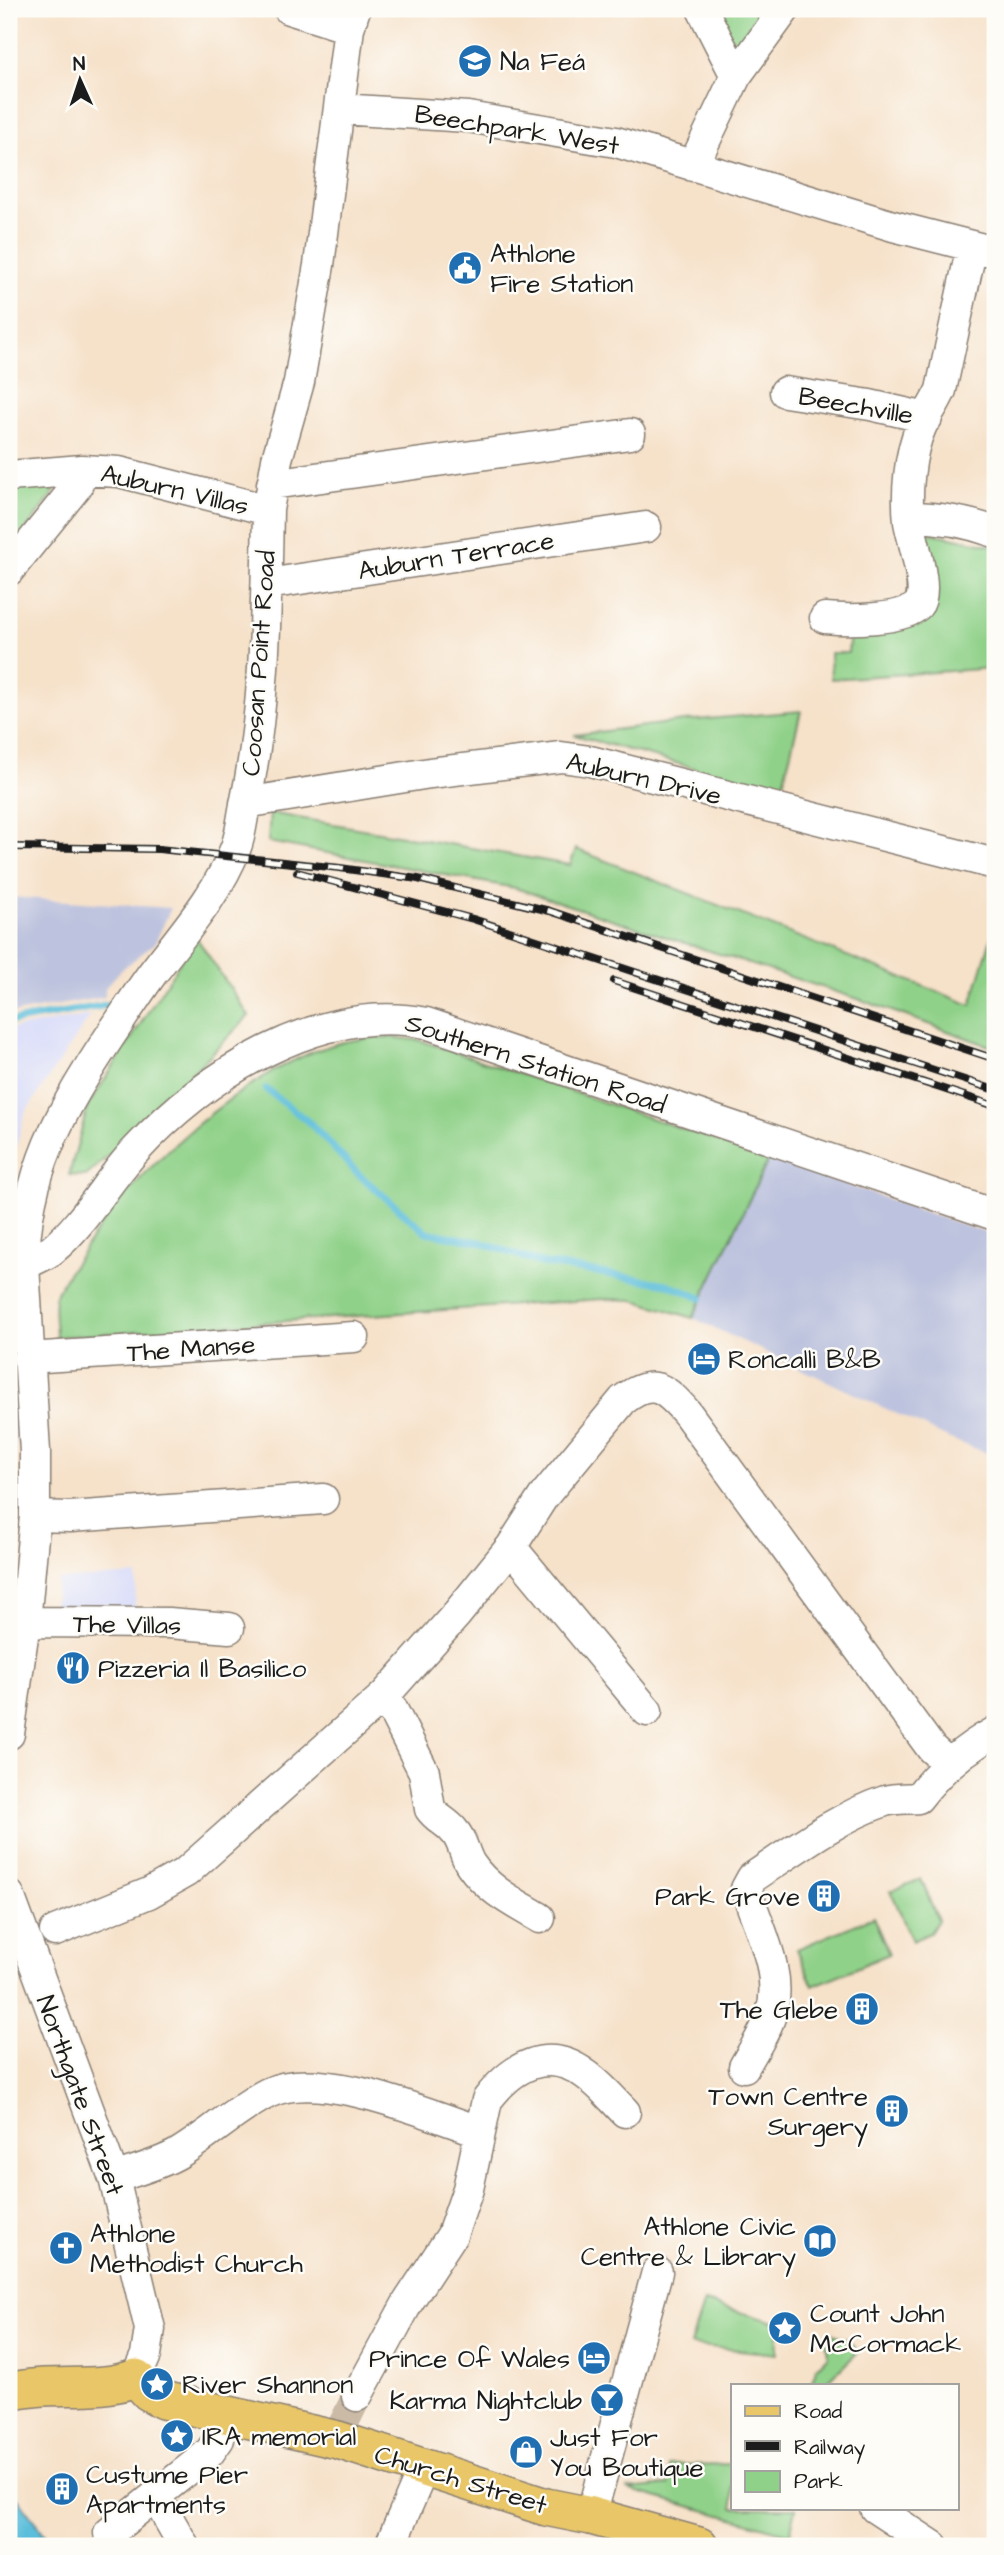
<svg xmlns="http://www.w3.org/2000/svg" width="1004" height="2555" font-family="'Architects Daughter',sans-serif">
<rect width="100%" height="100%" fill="#fdfcf7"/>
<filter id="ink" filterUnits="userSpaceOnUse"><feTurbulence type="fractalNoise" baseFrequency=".0143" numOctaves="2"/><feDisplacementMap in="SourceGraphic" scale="14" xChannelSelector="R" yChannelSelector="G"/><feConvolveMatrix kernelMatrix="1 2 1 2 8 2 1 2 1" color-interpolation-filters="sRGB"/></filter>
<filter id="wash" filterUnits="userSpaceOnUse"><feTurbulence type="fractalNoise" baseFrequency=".00686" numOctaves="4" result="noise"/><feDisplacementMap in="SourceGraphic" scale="28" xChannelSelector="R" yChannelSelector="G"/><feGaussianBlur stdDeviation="1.57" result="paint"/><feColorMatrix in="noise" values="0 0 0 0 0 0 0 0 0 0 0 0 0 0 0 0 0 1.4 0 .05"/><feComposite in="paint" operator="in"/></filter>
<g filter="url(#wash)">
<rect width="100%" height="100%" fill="#f6e1c9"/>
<path fill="#d4d8f9" d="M91 1015 25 1113 9 1174V1029Z
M9 1341 15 1429V1496L13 1543H9Z
M137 1575 134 1618H51L58 1580Z"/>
<path fill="#bdc3de" d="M9 897 171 908 155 943 121 970 105 988V997L9 1014Z
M769 1158 995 1236V1456L950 1439 693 1318Z"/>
<path fill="#90d189" stroke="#567652" stroke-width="2" d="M712 9H770L742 45H736Z
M9 486H53L55 491 9 552Z
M926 532 995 546V668L831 679 830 653H848L850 630 899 626Z
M801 711 781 792 574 735 684 721Z
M270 813 570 865 576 849 971 1005 995 925V1048L861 1000 515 888 268 842Z
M196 937 249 1016 124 1142 86 1176 69 1175 88 1106Z
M387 1037 419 1040 769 1158 693 1318 634 1300 603 1299 56 1337C56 1325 52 1306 56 1295 61 1281 73 1267 81 1254 131 1174 246 1067 340 1043 355 1039 371 1038 387 1037Z
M921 1879 938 1920 930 1933 912 1941 891 1891Z
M873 1917 889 1954 813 1986 797 1949Z
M704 2302 779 2323 777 2354 690 2345Z
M831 2333 846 2339 859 2351 824 2385H811L817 2367 828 2356 826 2338Z
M733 2464V2508H796L790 2534 627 2489 669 2485 670 2465Z"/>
<path fill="#5cbeda" stroke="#3c6d7b" stroke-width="2" d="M9 2486 53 2546H9Z"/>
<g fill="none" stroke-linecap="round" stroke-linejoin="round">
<path stroke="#5cbeda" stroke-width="7" d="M9 1022 107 1005
M266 1089 310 1123 357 1173 426 1232 480 1242 540 1263 667 1284 701 1298"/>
</g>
</g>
<g filter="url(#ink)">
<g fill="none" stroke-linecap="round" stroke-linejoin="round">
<path stroke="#cabaa6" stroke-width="30" stroke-dasharray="30 15" stroke-linecap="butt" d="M341 2429 357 2396"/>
<g stroke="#897e72" stroke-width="33">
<path id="minor" d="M289 9 349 28
M702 9 736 76
M339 109 468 117 616 142 893 226 995 252
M693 166 736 76 785 9
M785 392 870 405 927 418
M9 476 82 470 119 472 268 510
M272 484 630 434
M909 517C939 517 967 522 995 532
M9 570 77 486 82 470
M267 584 646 527
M825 618C845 620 904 621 918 605 930 591 912 540 909 522 906 493 909 454 921 427 927 414 935 404 941 390L969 260 975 247
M245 803 430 773 561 757 590 761 995 864
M24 1265C33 1260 44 1256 52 1250 85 1223 106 1182 135 1151 205 1075 319 1002 426 1023L995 1215
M28 1358 354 1337
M35 1516 70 1517 323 1499
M511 1547 647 1711
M25 1622 169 1623 229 1628
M385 1695 424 1772 430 1809C437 1819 447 1822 454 1831 463 1840 464 1855 471 1865 488 1890 515 1903 540 1918
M9 1734 25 1622 35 1516V1452L24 1265C25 1172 60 1112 110 1036 125 1014 139 991 155 970 184 932 219 892 236 847 241 834 242 819 245 805 266 708 266 608 268 510L277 459 299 382 319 265 349 28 355 9
M9 1895 114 2178 150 2329 146 2355 136 2378
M55 1931 149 1893 186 1872 385 1695 456 1615 511 1547 543 1497 623 1400C653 1377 665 1388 687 1413L932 1749 948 1763
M744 2067C753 2050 766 2032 771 2014 784 1973 758 1928 746 1889L752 1878C794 1850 838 1817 885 1801 895 1798 908 1799 918 1798 940 1769 964 1749 995 1732
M114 2178C136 2170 159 2165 179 2153 209 2135 236 2109 268 2093 320 2067 426 2114 479 2131
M357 2396 408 2302 452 2235 468 2189 487 2100C512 2067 547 2046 585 2074 600 2084 612 2099 625 2112
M156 2497 184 2546
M875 2508 933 2546
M591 2516 657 2272
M109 2533 209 2453 219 2439 223 2414
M390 2546 424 2467"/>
</g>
<g stroke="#897e72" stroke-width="40">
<path id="major" d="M9 2392C50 2381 95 2393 136 2378L149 2392 163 2400 338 2440 546 2507 591 2516 699 2546"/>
</g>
<use href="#minor" stroke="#fff" stroke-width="30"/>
<use href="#major" stroke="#e9c769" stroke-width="37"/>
<g stroke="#1c1c1c" stroke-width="8">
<path id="rail" d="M9 847 159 849 340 868 418 879 550 911 995 1059
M297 872 473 919 995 1090
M614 981 995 1106"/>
</g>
<use href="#rail" stroke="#fdfcf7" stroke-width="5" stroke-dasharray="16" stroke-linecap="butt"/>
</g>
</g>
<defs>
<g id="school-disc" transform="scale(1.75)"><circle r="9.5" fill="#1f6fb2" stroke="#fdfcf7"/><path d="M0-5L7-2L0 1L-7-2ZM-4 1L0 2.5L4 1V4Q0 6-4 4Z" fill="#fff"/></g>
<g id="civic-disc" transform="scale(1.75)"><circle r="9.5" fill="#1f6fb2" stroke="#fdfcf7"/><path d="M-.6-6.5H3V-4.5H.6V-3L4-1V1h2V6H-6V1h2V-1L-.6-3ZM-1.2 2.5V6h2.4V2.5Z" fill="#fff"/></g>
<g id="hotel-disc" transform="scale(1.75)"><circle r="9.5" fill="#1f6fb2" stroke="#fdfcf7"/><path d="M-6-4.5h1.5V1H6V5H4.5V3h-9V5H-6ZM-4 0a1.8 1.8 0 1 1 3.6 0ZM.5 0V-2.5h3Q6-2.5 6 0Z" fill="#fff"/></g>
<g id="restaurant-disc" transform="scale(1.75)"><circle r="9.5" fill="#1f6fb2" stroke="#fdfcf7"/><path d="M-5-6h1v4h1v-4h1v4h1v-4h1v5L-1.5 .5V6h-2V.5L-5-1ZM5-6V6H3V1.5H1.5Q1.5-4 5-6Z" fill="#fff"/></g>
<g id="building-disc" transform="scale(1.75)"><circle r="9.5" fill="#1f6fb2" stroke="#fdfcf7"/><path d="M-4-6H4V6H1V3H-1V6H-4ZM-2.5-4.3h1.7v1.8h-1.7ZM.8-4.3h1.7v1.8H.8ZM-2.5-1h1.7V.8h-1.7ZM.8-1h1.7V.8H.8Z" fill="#fff"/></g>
<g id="library-disc" transform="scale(1.75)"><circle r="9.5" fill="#1f6fb2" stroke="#fdfcf7"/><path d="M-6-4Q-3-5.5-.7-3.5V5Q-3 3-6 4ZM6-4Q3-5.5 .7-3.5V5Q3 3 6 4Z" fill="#fff"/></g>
<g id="church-disc" transform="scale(1.75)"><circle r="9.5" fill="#1f6fb2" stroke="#fdfcf7"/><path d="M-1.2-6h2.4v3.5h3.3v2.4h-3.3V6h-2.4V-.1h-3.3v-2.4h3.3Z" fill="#fff"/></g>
<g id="sight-disc" transform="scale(1.75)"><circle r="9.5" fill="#1f6fb2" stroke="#fdfcf7"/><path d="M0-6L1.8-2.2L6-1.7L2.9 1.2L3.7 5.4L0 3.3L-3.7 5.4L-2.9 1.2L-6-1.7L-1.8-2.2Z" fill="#fff"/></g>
<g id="bar-disc" transform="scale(1.75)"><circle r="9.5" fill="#1f6fb2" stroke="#fdfcf7"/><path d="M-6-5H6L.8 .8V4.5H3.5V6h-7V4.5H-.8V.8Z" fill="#fff"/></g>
<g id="shop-disc" transform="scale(1.75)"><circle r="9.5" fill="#1f6fb2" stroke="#fdfcf7"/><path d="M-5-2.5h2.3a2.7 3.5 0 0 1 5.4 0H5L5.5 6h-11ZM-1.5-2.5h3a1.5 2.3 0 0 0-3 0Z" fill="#fff"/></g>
</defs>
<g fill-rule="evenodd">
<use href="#school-disc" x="475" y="61"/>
<use href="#civic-disc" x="465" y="268"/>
<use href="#hotel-disc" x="704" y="1359"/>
<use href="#restaurant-disc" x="73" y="1668"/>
<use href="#building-disc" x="824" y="1896"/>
<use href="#building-disc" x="862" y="2009"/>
<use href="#building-disc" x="892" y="2111"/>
<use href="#library-disc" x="820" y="2241"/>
<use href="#church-disc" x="66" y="2248"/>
<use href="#sight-disc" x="785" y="2328"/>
<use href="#hotel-disc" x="594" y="2358"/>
<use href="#sight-disc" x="157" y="2384"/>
<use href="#bar-disc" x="607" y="2400"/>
<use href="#sight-disc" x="177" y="2436"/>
<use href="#shop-disc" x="526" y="2452"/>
<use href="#building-disc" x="62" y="2489"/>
</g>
<g text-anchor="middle" stroke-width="5" stroke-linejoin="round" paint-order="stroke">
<g font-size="26" fill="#1c1c1c" stroke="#fdfcf7" text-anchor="start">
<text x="500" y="70">Na Feá</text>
<text x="490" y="262">Athlone<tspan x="490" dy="30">Fire Station</tspan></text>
<text x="728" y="1368">Roncalli B&amp;B</text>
<text x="98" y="1677">Pizzeria Il Basilico</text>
<text x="800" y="1905" text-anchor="end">Park Grove</text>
<text x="838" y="2018" text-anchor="end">The Glebe</text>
<text x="868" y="2105" text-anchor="end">Town Centre<tspan x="868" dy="30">Surgery</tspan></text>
<text x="796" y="2235" text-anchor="end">Athlone Civic<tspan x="796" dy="30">Centre &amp; Library</tspan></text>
<text x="90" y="2242">Athlone<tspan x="90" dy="30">Methodist Church</tspan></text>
<text x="810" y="2322">Count John<tspan x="810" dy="30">McCormack</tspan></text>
<text x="570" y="2367" text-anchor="end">Prince Of Wales</text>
<text x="182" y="2393">River Shannon</text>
<text x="582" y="2409" text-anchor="end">Karma Nightclub</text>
<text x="202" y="2445">IRA memorial</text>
<text x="550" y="2446">Just For<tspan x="550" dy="30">You Boutique</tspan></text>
<text x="86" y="2483">Custume Pier<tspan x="86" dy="30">Apartments</tspan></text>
</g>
<g font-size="26" fill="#1c1c1c" stroke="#fdfcf7">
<text transform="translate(517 129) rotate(9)" y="9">Beechpark West</text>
<text transform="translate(856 405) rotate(10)" y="9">Beechville</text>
<text transform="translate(175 489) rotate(13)" y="9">Auburn Villas</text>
<text transform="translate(456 555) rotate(-9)" y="9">Auburn Terrace</text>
<text transform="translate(258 663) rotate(-86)" y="9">Coosan Point Road</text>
<text transform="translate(644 778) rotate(13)" y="9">Auburn Drive</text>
<text transform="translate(536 1063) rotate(18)" y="9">Southern Station Road</text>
<text transform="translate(191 1348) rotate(-4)" y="9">The Manse</text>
<text transform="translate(127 1624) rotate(1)" y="9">The Villas</text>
<text transform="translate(81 2095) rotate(70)" y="9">Northgate Street</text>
<text transform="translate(461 2479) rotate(17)" y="9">Church Street</text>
</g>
</g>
<rect width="1004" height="2555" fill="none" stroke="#fdfcf7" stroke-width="35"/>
<rect x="731" y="2384" width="228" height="126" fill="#fdfcf7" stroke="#a3a29f" stroke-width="2"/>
<rect x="745" y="2406" width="35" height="10" fill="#e9c769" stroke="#a3a29f" stroke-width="2"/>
<text x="794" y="2418" font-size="21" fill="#1c1c1c">Road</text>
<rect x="745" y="2441" width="35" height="10" fill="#1c1c1c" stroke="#a3a29f" stroke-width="2"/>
<text x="794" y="2454" font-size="21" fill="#1c1c1c">Railway</text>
<rect x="745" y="2471" width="35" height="21" fill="#90d189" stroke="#a3a29f" stroke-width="2"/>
<text x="794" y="2488" font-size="21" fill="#1c1c1c">Park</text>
<g transform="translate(80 80) rotate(357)" stroke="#fdfcf7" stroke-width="5" paint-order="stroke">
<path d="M0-5L12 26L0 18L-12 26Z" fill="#1c1c1c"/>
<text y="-10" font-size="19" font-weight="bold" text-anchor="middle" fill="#1c1c1c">N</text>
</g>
</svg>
